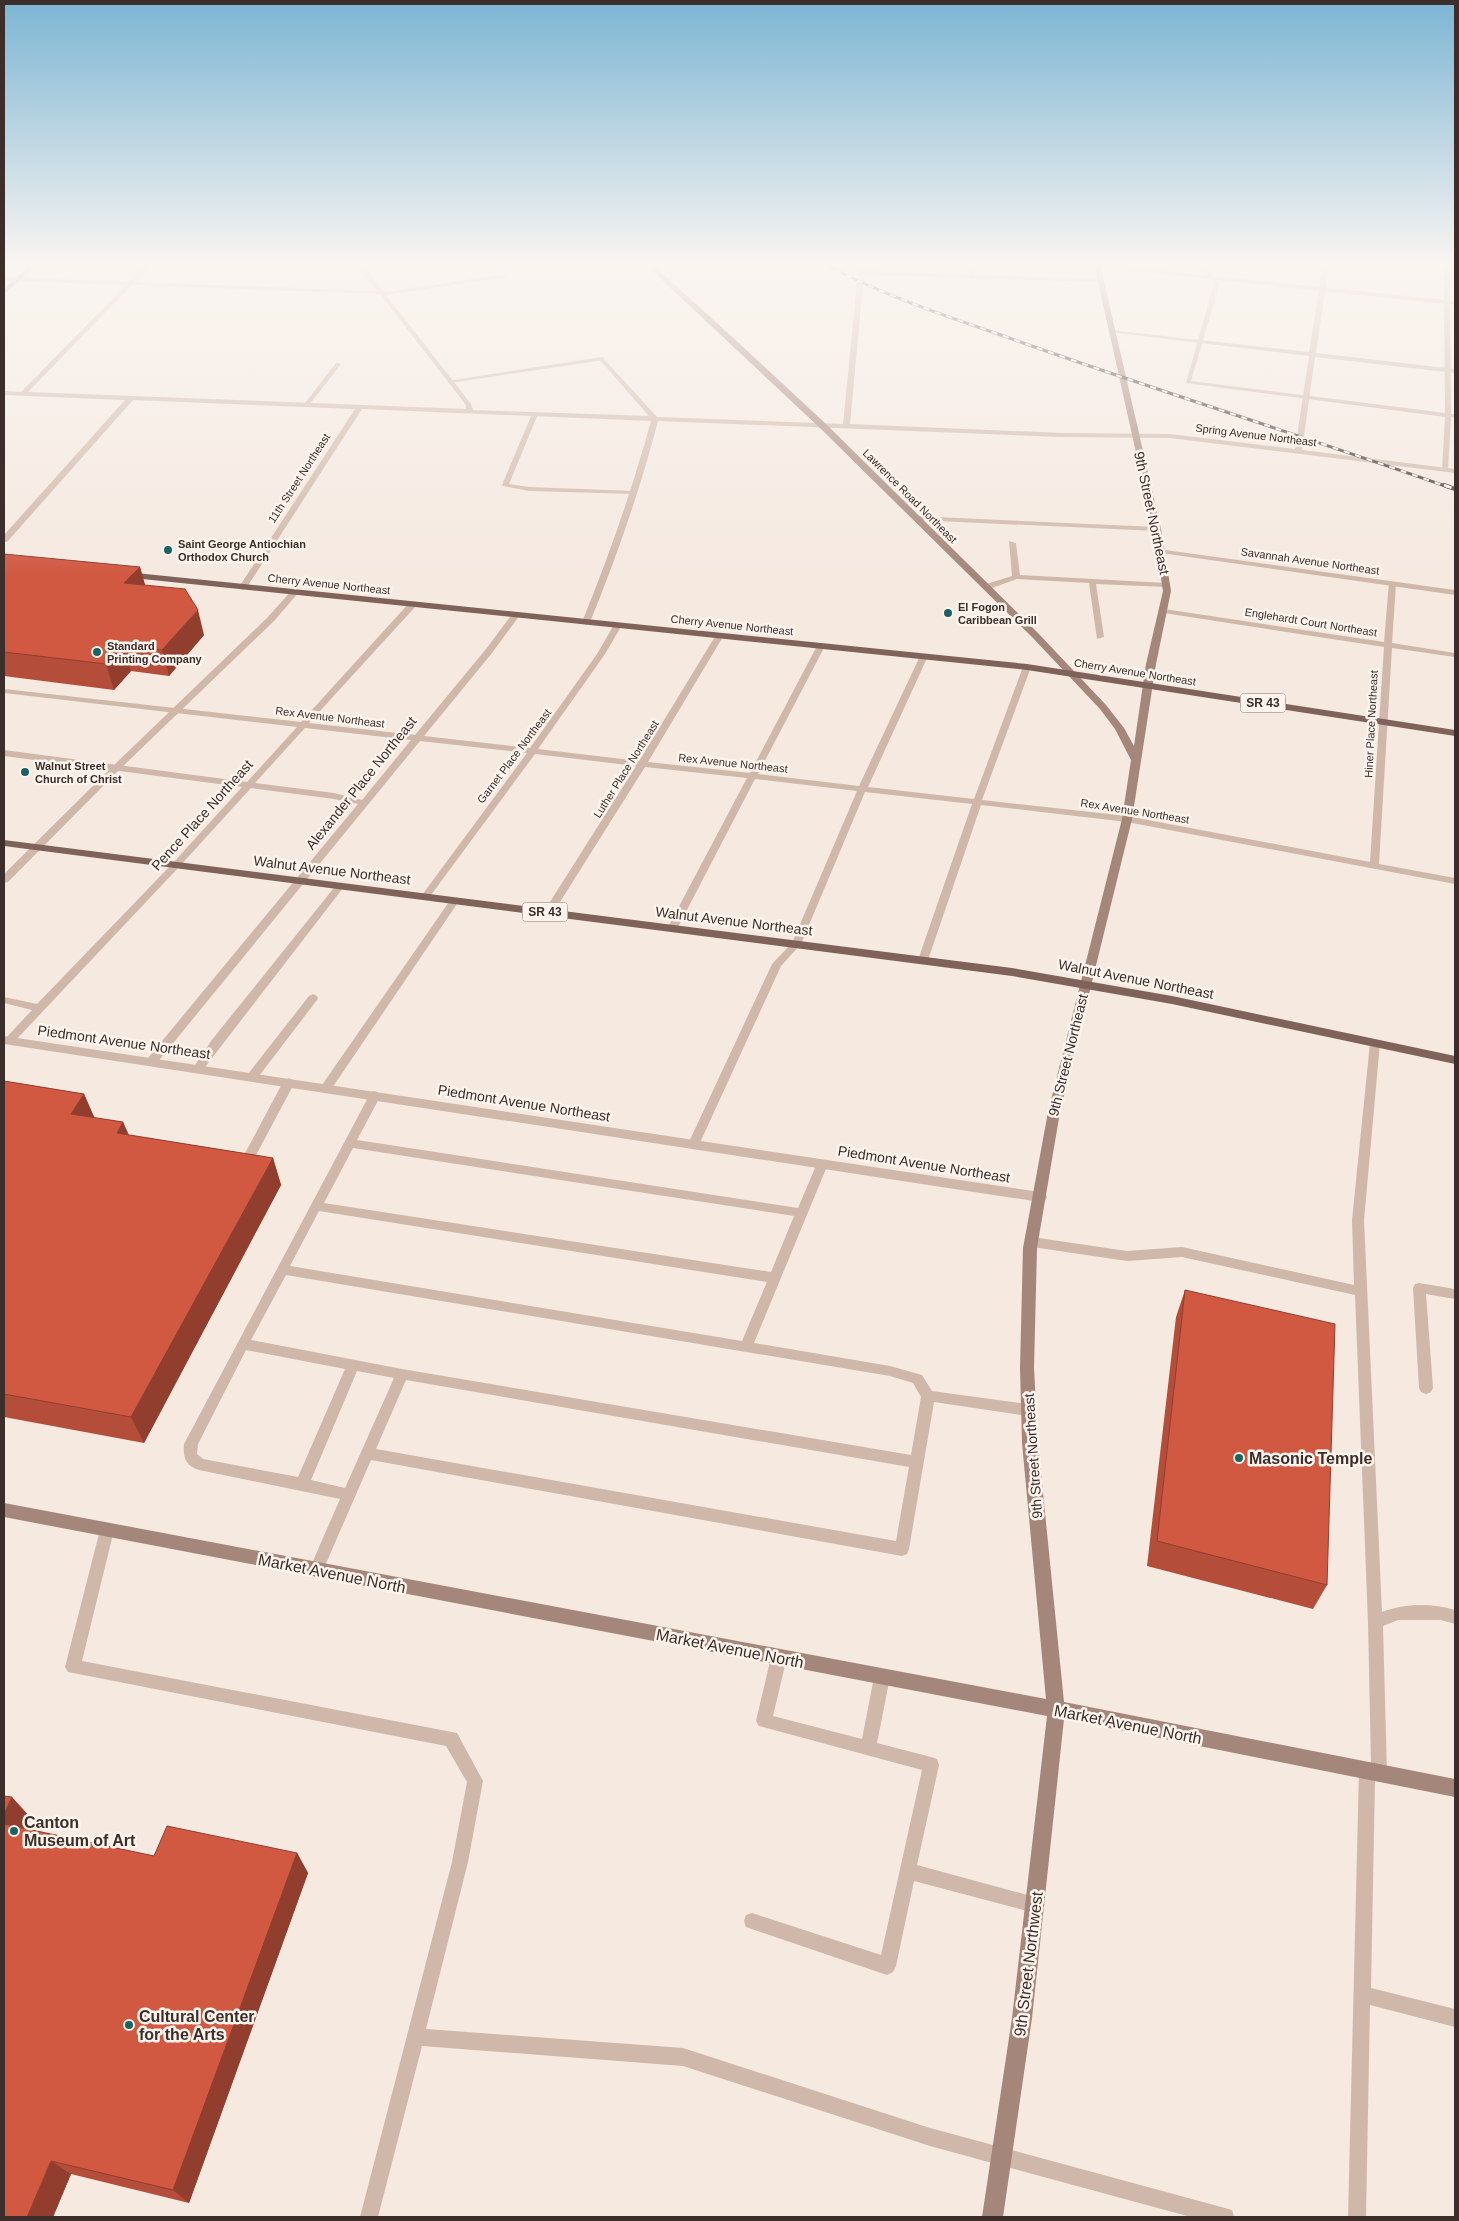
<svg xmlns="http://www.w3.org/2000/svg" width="1459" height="2221" font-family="Arial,sans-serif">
<rect width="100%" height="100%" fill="#f5e9e0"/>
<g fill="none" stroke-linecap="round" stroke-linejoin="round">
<path fill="#cfb8aa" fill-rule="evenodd" d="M968 264H974L975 278 970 277Z
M1097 264 1207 276 1203 271 1204 264H1210L1209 271 1214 276 1444 300V264H1450V301H1455V305L1450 304 1451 414H1455V418L1451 417 1448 470 1445 472 1442 470 1445 417 1186 383 1214 283 1211 279 1095 267ZM1217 280 1444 304 1445 413 1191 381 1220 283Z
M602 357 604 358V360L450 383 447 381Z
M336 363 341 364 309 405H305V403Z
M535 412 538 414 509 484 529 487 634 491 636 492V494L529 491 503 486 502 485 532 414Z
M913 516 1157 527 1161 529 1157 531 916 520 912 518Z
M1009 541 1016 543 1020 575 1166 583 1170 585 1166 587 1096 584 1104 637 1097 639 1089 583 1017 579 989 589H983V585L1012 576Z
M1389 582 1396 584 1392 643 1455 653V657L1392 648 1379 864 1455 878V884L1127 822 981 805 928 960 923 963 918 960 972 804 865 792 801 944 781 966 698 1147H690L688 1144 772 964 792 943 857 791 755 779 677 929 672 932 667 929 747 778 645 767 553 913 548 916 543 913 636 766 535 754 428 899H422L420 897 422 895 527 753 420 741 156 1064H148L147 1061 148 1058 358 804 334 799 251 788 179 867 13 1043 9 1044 4 1040 32 1010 4 1003V997L37 1004 173 863 242 787 4 756V750L247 782 297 727 4 693V689L301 722 410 602H416V606L309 723 415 735 486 649 513 613H516L520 615 492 653 424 736 530 748 597 654 615 623H618L622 625 605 654 538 749 639 761 716 635 720 633 724 635 648 762 750 773 817 646 821 644 825 646 758 774 859 786 920 656 924 654 928 656 868 787 974 799 1023 667 1027 665 1031 667 982 800 1127 816 1370 862 1384 647 1164 613 1160 611 1164 609 1384 642ZM305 728 411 740 362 800 334 793 255 783Z
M340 883 343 884 345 886 343 888 202 1071H194L193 1068 211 1041 337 884Z
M454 898 459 901 330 1091H322L320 1088 322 1085 451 899Z
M313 994 317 996 318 998 317 1000 256 1080H248L246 1077 248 1074 309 996Z
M1375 1039 1380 1043 1364 1220 1382 1612C1405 1603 1432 1603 1455 1610V1624L1441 1620H1398L1383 1626 1387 1774 1385 1780 1379 1782 1375 1780 1371 1988 1455 2009V2027L1370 2005 1366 2217H1348L1359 1771 1361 1765 1367 1763 1371 1765 1368 1622 1355 1295 1182 1257 1127 1261 1032 1247 1028 1245 1026 1242 1028 1239 1032 1237 1127 1251 1182 1247 1354 1285 1352 1220 1370 1043Z
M289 1078 295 1082 255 1157 253 1160H245L243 1157 283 1082Z
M375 1091 381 1095 357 1140 798 1208 818 1161H826L828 1164 754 1343 890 1366 922 1375 932 1391 1028 1404 1033 1406 1035 1410 1033 1414 1028 1416 934 1402 909 1549 907 1554 902 1556 371 1460 321 1575 316 1577 311 1575 309 1570 340 1499 199 1470C185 1465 183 1458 184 1444L371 1092ZM353 1148 794 1216 771 1272 324 1203ZM319 1211 767 1282 742 1341 290 1266ZM286 1275 890 1376 913 1383 921 1397 911 1455 402 1369 251 1340ZM246 1350 345 1369 298 1477 203 1459 197 1454 198 1444ZM357 1371 394 1378 345 1488 311 1480ZM406 1380 909 1467 896 1541 376 1449Z
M1419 1283 1455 1289V1299L1426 1294 1433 1388 1431 1392 1426 1394 1421 1392 1419 1388 1413 1288 1415 1284Z
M107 1524 112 1525 114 1530 82 1661 457 1733 483 1781 468 1862 426 2029 683 2048 930 2128 1225 2208 1232 2210 1234 2217H1191L930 2146 683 2066 422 2046 378 2217H360L452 1862 467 1782 446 1746 68 1672 65 1667 100 1530 102 1525Z
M779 1650 784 1652 787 1657 773 1716 862 1739 874 1677 877 1672 882 1670 887 1672 890 1677 877 1743 931 1757 937 1759 939 1765 917 1865 1035 1897 1041 1899 1043 1905 1041 1911 1035 1913 914 1881 896 1966 893 1972 887 1975 746 1927 744 1921 746 1915 752 1913 881 1955 922 1770 759 1726 756 1721 771 1657 774 1652Z"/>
<path fill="#cfb8aa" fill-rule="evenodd" d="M146 264H153L136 282 377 291 356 264H362L383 291H392L505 274 507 277 386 295 471 404 473 410 649 416 600 360V358L602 357 657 417 843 424 858 273 857 264H863L864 271 1099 279 1101 282 864 275 850 424 1062 433 1170 434 1295 449 1309 356 1108 332 1111 330 1309 352 1323 264H1329L1316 353 1455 369V373L1315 357 1302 450 1455 469V473L1170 438 1062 437 658 421C640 490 617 556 590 622L586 625 582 622C609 556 632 490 651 421L362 409 247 587 243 590 239 587 355 409 133 400 7 542H4V535L125 400 4 395V391L21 392 126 285 4 281V277L129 282ZM132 285 380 294 466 405V409L28 392Z
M1158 549 1455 590V595L1161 553 1157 551Z
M292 590 299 592 274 621 119 770 8 882 4 883V874L113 766 268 617Z
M4 1036 1040 1192 1045 1193 1047 1197 1045 1201 1040 1202 4 1044Z"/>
<path fill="#a4867a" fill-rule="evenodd" d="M31 264H38L4 294V289Z
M645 264H652L741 345 826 424 1038 633 1106 705 1124 728 1134 746 1146 664 1163 591 1153 529 1094 264H1100L1161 529 1171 591 1156 664 1132 819 1060 1112 1037 1248 1034 1368 1038 1443 1064 1702 1455 1779V1797L1064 1719 1032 2018 1003 2217H982L1012 2018 1047 1716 4 1517V1503L1046 1699 1022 1443 1020 1368 1023 1248 1048 1112 1122 819 1131 760 1115 729 1100 709 1032 637 820 428Z"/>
<path fill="#7f635a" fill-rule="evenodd" d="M126 572 1027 664 1455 730V736L1027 670 123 577 122 575Z
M4 840 1012 968 1172 996 1455 1056V1064L1172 1004 1012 976 4 846Z"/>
<g stroke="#3c2e2a" stroke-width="3">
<path id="rail-far1" d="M825 264C889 299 960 320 1029 345 1168 394 1309 438 1448 487"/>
</g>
<g stroke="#3c2e2a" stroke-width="4">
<path id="rail" d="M1444 485 1455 489"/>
</g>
<use href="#rail-far1" stroke="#fcf4ed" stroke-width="2" stroke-dasharray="6" stroke-linecap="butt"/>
<use href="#rail" stroke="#fcf4ed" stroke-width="2.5" stroke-dasharray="8" stroke-linecap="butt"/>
</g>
<path fill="#b44d39" d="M4 554 140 567 145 585 204 635 169 676 131 671 114 690 4 676Z
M4 1081 84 1094 94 1118 123 1122 129 1135 273 1158 281 1185 144 1443 4 1417Z
M1185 1290 1327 1585 1313 1609 1147 1566 1176 1317Z
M4 1796 31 1818 26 1829 154 1856 297 1853 308 1873 189 2203 71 2174 53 2217Z"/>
<path fill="#923e2e" d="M140 567 147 592 124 583Z
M198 610 204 635 169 676 162 650Z
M123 646 131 671 114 690 106 664Z
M84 1094 96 1121 71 1114Z
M123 1122 134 1150 117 1133Z
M273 1158 281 1185 144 1443 131 1417Z
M12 1797 31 1818 18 1844 4 1828V1814Z
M297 1853 308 1873 189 2203 173 2190Z
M51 2161 71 2174 53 2217H27Z"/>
<path fill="#d15942" stroke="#923e2e" d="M4 554 140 567 124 583 185 589 198 610 162 650 123 646 106 664 4 652Z
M4 1081 84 1094 71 1114 123 1122 117 1133 273 1158 131 1417 4 1394Z
M1185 1290 1335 1324 1327 1585 1157 1541Z
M4 1796 12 1797 4 1814Z
M4 1824 154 1856 167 1826 297 1853 173 2190 51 2161 27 2217H4Z"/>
<linearGradient id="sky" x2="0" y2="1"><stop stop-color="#7cb5d3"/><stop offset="0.46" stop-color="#faf5f1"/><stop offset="1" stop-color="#faf5f1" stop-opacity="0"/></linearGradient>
<rect width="1459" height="575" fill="url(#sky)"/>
<g fill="#1a6361" stroke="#fcf4ed" stroke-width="2">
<circle cx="168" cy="550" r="5"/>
<circle cx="948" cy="613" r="5"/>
<circle cx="97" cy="652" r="5"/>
<circle cx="25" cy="772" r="5"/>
<circle cx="1239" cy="1458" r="5"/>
<circle cx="14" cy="1831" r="5"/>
<circle cx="129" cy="2025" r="5"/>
</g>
<g text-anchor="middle" stroke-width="5" stroke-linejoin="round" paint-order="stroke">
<g font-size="11" fill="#3c2e2a" stroke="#fcf4ed">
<text transform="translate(1256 435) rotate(7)" y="4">Spring Avenue Northeast</text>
<text transform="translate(299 478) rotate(-57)" y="4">11th Street Northeast</text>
<text transform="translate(910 496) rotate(45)" y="4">Lawrence Road Northeast</text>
<text transform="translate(1310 561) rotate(8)" y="4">Savannah Avenue Northeast</text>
<text transform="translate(329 584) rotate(6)" y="4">Cherry Avenue Northeast</text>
<text transform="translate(1311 622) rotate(9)" y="4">Englehardt Court Northeast</text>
<text transform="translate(732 625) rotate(6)" y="4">Cherry Avenue Northeast</text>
<text transform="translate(1135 672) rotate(9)" y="4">Cherry Avenue Northeast</text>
<text transform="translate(330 717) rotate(7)" y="4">Rex Avenue Northeast</text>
<text transform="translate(1371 724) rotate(-87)" y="4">Hiner Place Northeast</text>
<text transform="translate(514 756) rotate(-53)" y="4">Garnet Place Northeast</text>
<text transform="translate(733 763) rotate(6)" y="4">Rex Avenue Northeast</text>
<text transform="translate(626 769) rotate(-58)" y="4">Luther Place Northeast</text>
<text transform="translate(1135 811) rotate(9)" y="4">Rex Avenue Northeast</text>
</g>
<g font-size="11" font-weight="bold" fill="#3c2e2a" stroke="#fcf4ed" text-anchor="start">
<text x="178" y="548">Saint George Antiochian<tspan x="178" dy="13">Orthodox Church</tspan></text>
<text x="958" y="611">El Fogon<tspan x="958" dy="13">Caribbean Grill</tspan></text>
<text x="107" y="650">Standard<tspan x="107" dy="13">Printing Company</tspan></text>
<text x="35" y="770">Walnut Street<tspan x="35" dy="13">Church of Christ</tspan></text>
</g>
<g fill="#fcf4ed" stroke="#766964" stroke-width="1">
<rect x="1240.5" y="693.5" width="45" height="19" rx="4"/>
<rect x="522.5" y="902.5" width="45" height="19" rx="4"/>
</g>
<g font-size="12" font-weight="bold" fill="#3c2e2a">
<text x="1263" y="707">SR 43</text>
<text x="545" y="916">SR 43</text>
</g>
<g font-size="14" fill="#3c2e2a" stroke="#fcf4ed">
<text transform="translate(1152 513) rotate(78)" y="5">9th Street Northeast</text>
<text transform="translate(361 783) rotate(-51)" y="5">Alexander Place Northeast</text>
<text transform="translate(202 815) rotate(-48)" y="5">Pence Place Northeast</text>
<text transform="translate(332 870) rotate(7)" y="5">Walnut Avenue Northeast</text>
<text transform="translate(734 921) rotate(7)" y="5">Walnut Avenue Northeast</text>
<text transform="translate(1136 979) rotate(11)" y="5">Walnut Avenue Northeast</text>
<text transform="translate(124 1042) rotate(8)" y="5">Piedmont Avenue Northeast</text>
<text transform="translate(1068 1055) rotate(-76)" y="5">9th Street Northeast</text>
<text transform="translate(524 1103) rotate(9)" y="5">Piedmont Avenue Northeast</text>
<text transform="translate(924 1164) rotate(9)" y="5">Piedmont Avenue Northeast</text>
<text transform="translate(1033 1456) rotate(-94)" y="5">9th Street Northeast</text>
</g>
<g font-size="16" font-weight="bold" fill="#3c2e2a" stroke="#fcf4ed" text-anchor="start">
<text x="1249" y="1464">Masonic Temple</text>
<text x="24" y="1828">Canton<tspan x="24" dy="18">Museum of Art</tspan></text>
<text x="139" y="2022">Cultural Center<tspan x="139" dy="18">for the Arts</tspan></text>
</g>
<g font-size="16" fill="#3c2e2a" stroke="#fcf4ed">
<text transform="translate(332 1573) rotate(11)" y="6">Market Avenue North</text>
<text transform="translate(730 1648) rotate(11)" y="6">Market Avenue North</text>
<text transform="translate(1128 1724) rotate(11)" y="6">Market Avenue North</text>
<text transform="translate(1028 1964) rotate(-83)" y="6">9th Street Northwest</text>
</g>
</g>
<rect width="1459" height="2221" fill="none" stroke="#3c2e2a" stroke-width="10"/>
</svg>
